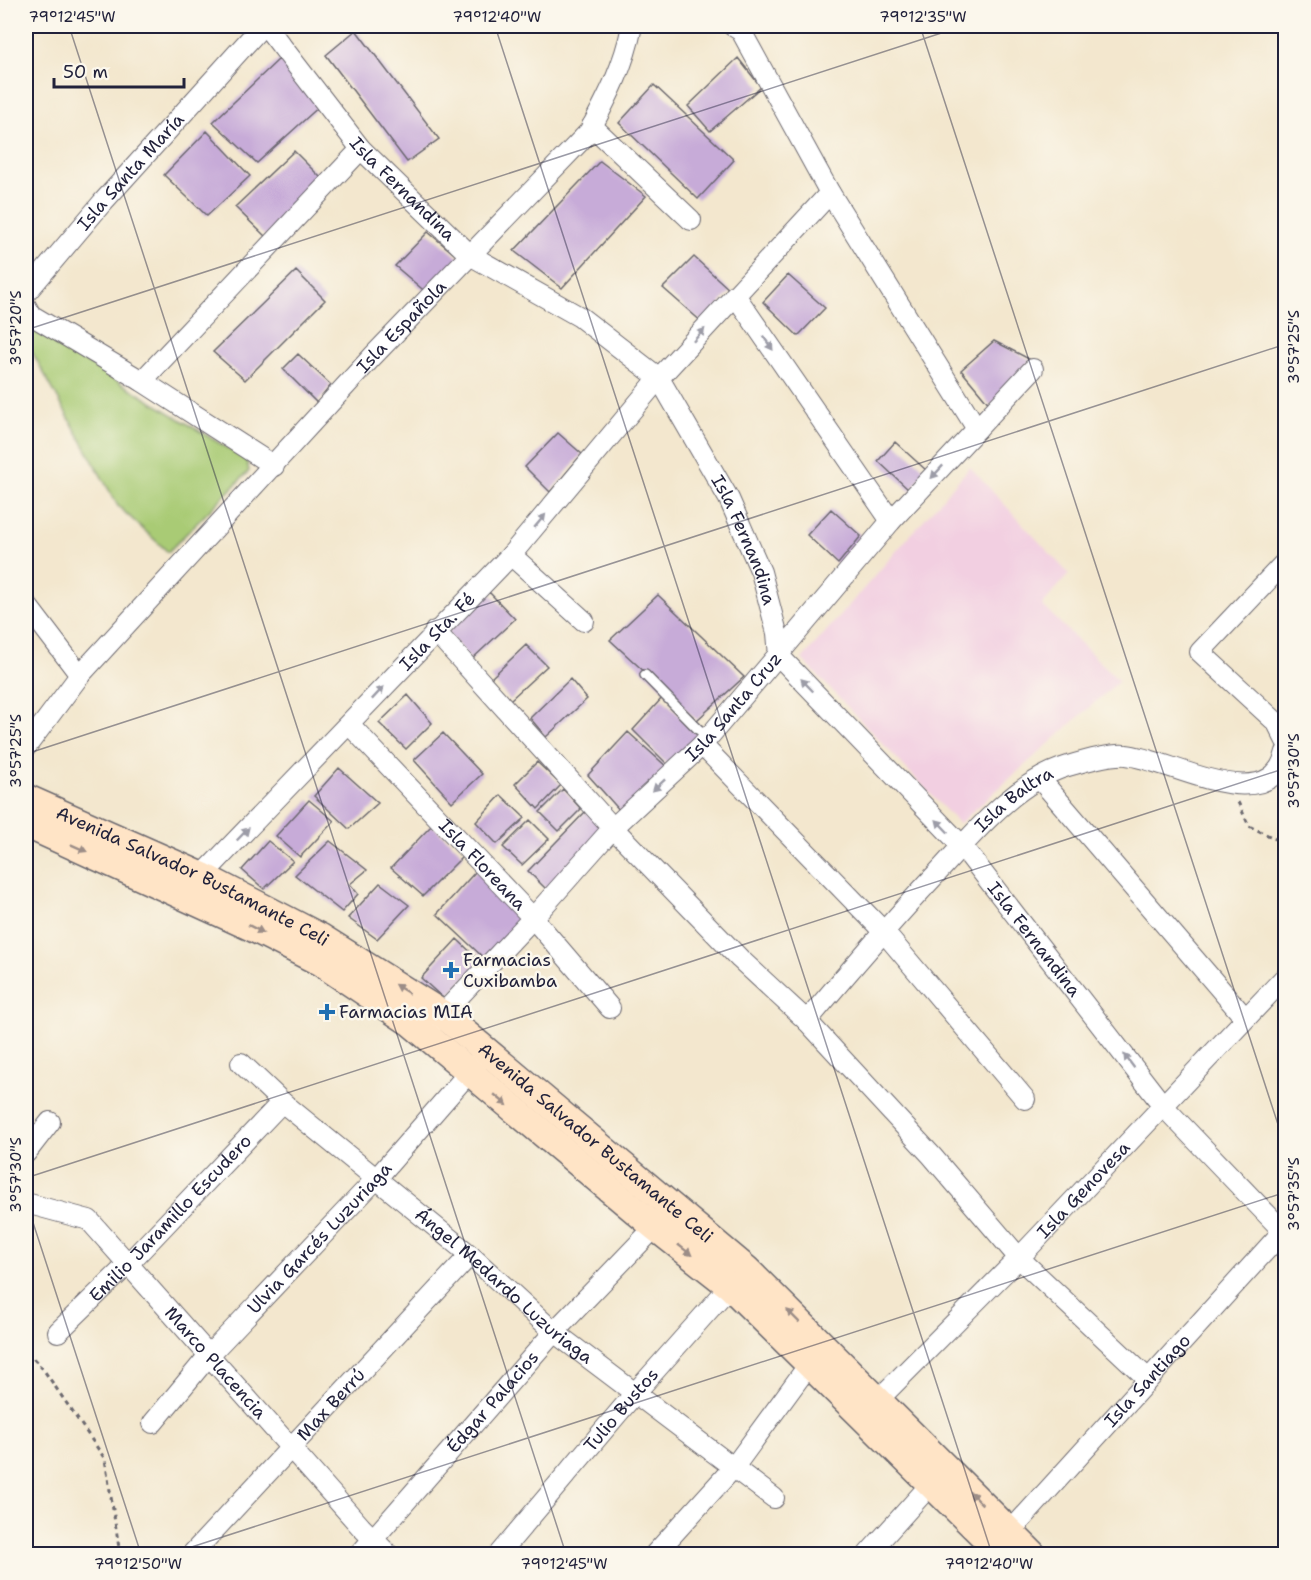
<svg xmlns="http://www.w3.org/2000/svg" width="1311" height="1580" font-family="'Shantell Sans',sans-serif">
<rect width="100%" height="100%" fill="#fbf7ec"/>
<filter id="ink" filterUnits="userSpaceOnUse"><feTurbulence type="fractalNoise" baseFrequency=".0167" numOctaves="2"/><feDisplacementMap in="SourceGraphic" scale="12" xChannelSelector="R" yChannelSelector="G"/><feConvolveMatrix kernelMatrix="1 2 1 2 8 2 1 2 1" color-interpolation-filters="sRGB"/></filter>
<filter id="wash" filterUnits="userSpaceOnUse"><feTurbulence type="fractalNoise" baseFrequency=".008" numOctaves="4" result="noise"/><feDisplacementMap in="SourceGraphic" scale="24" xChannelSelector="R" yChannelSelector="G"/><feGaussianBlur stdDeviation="1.35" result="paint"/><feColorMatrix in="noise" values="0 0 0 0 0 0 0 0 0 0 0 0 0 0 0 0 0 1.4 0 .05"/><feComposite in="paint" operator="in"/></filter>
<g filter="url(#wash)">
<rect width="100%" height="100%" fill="#f3e7ce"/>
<path fill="#f2cfe1" d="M970 467 1069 574 1042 605 1119 681 959 824 802 659Z"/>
<path fill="#a9cb74" stroke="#667658" stroke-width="1.5" d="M26 325 247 460 249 471 168 552 118 506 26 341Z"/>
<g id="blocks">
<path fill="#c7abd8" d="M356 30 439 139 407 162 326 55Z
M738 58 761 87 710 131 688 106Z
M279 59 322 104 257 163 213 122Z
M654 85 734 160 698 199 619 123Z
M207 131 250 176 207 216 164 175Z
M294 151 321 178 267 238 235 207Z
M600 161 646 196 562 288 514 251Z
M428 232 459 258 428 294 395 266Z
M694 257 731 291 703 323 663 288Z
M296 271 325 300 245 380 213 352Z
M788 275 825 308 798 336 763 302Z
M994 341 1031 360 991 406 961 370Z
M298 354 331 385 317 403 283 369Z
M558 433 582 454 550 492 525 467Z
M895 442 926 470 910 491 878 461Z
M831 509 861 536 838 564 807 535Z
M489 592 515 619 471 660 447 633Z
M658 595 744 677 697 720 610 640Z
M526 645 547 666 510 700 491 678Z
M570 679 587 699 546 737 530 718Z
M408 695 432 723 406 749 379 723Z
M662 698 699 736 671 768 633 730Z
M628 732 668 768 622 813 588 775Z
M443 733 482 774 452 802 414 760Z
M537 762 561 785 538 809 515 784Z
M339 768 378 803 349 829 314 796Z
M563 789 581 809 559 831 540 812Z
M501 795 525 818 497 844 476 822Z
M309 800 334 821 300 857 276 836Z
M586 811 607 827 549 892 528 871Z
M530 820 549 839 522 865 503 847Z
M432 825 464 855 423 896 391 868Z
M268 841 293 861 264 889 242 870Z
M330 841 367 870 350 884 358 894 342 912 295 875Z
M477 870 523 919 486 960 437 914Z
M380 883 409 905 377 939 348 918Z
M457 939 481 962 444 999 421 978Z"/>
</g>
</g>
<g filter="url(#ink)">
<use href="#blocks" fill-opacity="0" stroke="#6b676e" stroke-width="1.5"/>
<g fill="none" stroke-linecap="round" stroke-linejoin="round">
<g stroke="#6b676e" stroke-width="12">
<path id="service" d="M645 675 698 729 708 736"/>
</g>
<g stroke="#6b676e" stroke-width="22">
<g id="minor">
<path id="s1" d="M266 26 361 149 470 255 580 317 659 378 729 499 761 572 777 633 779 656 962 846 1164 1107 1283 1231"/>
<path d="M733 26 741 31 830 193 977 429"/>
<path d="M592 126 691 220"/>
<path id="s2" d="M26 293 102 203 262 26"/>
<path d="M735 295 891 521"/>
<path d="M26 306 31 315 142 381 274 466"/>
<path d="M142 381 361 149"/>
<path d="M511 555 584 621"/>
<path d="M1286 561 1200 652 1277 723 1286 741"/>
<path d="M26 604 80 675"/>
<path d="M435 631 613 828 740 959 807 1021 932 1156 1019 1258 1148 1379"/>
<path id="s3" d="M349 724 533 918 610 1008"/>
<path d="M702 745 883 931 1025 1099"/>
<path id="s4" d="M26 747 80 675 373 356 589 132C608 97 624 66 632 26"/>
<path d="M1040 779 1245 1018"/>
<path id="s5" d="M196 885 202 876 511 555 659 378 830 193"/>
<path id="s6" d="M807 1021C850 970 893 920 939 871 975 832 1015 782 1068 766 1081 762 1113 753 1126 755 1170 759 1270 821 1286 752"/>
<path id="s7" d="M434 1023 533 918 613 828 702 745 891 521 1033 369"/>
<path id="s8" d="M241 1063 282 1102 470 1255 554 1332 774 1498"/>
<path d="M26 1153 50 1122"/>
<path id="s9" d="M26 1203 89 1220 361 1527 388 1554"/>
<path id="s10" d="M58 1332 127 1265 282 1102"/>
<path id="s11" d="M878 1400 1019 1258 1286 976"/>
<path id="s12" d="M153 1423 210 1354 376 1179 478 1062"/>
<path id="s13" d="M1009 1533 1286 1228"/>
<path id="s14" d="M192 1554 470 1255"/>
<path id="s15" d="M360 1554 554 1332 655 1227"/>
<path id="s16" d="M499 1554 636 1392 738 1277"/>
<path d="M655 1554 734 1467 816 1355"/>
<path d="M868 1554 940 1474"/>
</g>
</g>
<g stroke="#6b676e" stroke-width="30">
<g id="secondary">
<path id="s17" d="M26 798 202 876 320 937 442 1014 746 1269 1032 1554"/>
<path d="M26 824 251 927 320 962 410 1022 655 1227 730 1286 1002 1554"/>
</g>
</g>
<path stroke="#6b676e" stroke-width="3" stroke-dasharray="4.5 4.5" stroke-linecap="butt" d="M1238 802 1249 826 1286 844
M26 1354 30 1355 43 1369 105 1459 120 1554"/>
<use href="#service" stroke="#fff" stroke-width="9"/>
<use href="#minor" stroke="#fff" stroke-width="20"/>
<use href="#secondary" stroke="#ffe4c6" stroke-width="27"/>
</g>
<defs><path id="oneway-solid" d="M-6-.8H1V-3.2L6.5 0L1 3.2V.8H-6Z" transform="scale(1.5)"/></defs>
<g fill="#9c9ca7">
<use href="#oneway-solid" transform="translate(699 335) rotate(-48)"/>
<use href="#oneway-solid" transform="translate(768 343) rotate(55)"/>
<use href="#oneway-solid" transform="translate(937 472) rotate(133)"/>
<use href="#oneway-solid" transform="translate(540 521) rotate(-50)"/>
<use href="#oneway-solid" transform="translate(807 685) rotate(-134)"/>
<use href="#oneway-solid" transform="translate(378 693) rotate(-47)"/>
<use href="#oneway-solid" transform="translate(659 785) rotate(137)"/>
<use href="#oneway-solid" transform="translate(942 826) rotate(-134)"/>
<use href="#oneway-solid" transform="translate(243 834) rotate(-46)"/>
<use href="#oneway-solid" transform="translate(1129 1061) rotate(-127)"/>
</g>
<g fill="#9c8d87">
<use href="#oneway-solid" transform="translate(79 848) rotate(24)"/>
<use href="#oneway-solid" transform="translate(256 929) rotate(27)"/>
<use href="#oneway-solid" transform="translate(402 989) rotate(-148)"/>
<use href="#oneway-solid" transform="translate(501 1100) rotate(40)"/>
<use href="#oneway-solid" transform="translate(685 1250) rotate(38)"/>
<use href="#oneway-solid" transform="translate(793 1316) rotate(-135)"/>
<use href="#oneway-solid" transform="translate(976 1498) rotate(-134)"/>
</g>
</g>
<path fill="none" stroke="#22223b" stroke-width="1.5" stroke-opacity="0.45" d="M69 26 566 1554M495 26 992 1554M920 26 1286 1149M26 330 963 26M26 754 1286 344M26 1178 1286 768M26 1201 141 1554M170 1554 1286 1192"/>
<g fill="#1f6fb2" stroke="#fbf7ec" stroke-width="2">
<path d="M448 961h6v6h6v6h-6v6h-6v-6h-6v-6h6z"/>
<path d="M324 1003h6v6h6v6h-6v6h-6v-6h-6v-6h6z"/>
</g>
<g text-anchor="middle" stroke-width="5" stroke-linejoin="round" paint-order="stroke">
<g font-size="18" fill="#22223b" stroke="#fbf7ec">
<text dy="6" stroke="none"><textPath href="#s2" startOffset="160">Isla Santa María</textPath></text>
<text dy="6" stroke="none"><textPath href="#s1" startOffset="213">Isla Fernandina</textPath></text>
<text dy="6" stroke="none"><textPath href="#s4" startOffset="564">Isla Española</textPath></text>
<text dy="6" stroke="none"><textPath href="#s1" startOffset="717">Isla Fernandina</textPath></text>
<text dy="6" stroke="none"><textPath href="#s5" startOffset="350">Isla Sta. Fé</textPath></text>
<text dy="6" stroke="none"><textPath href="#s7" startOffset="436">Isla Santa Cruz</textPath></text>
<text dy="6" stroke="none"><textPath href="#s6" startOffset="304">Isla Baltra</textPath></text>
<text dy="6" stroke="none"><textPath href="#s3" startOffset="194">Isla Floreana</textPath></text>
<text dy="6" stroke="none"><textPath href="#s17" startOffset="184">Avenida Salvador Bustamante Celi</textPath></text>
<text dy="6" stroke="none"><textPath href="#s1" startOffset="1221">Isla Fernandina</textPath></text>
<text dy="6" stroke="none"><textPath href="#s17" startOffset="670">Avenida Salvador Bustamante Celi</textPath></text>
<text dy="6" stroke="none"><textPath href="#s11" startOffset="294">Isla Genovesa</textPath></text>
<text dy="6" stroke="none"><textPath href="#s10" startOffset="160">Emilio Jaramillo Escudero</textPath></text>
<text dy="6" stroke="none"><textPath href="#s12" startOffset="249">Ulvia Garcés Luzuriaga</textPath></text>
<text dy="6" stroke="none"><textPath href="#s8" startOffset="345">Ángel Medardo Luzuriaga</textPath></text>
<text dy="6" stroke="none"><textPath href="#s9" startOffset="256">Marco Placencia</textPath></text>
<text dy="6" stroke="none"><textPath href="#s13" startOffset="206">Isla Santiago</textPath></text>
<text dy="6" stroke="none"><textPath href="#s15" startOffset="202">Édgar Palacios</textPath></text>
<text dy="6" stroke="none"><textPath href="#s14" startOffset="204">Max Berrú</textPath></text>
<text dy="6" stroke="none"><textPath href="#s16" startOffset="189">Tulio Bustos</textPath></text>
</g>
<g font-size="18" fill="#22223b" stroke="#fbf7ec" text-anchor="start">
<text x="463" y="966">Farmacias<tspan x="463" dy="21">Cuxibamba</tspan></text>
<text x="339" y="1018">Farmacias MIA</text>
</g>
</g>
<rect width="1311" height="1580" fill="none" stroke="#fbf7ec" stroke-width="66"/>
<path d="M54 78v9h130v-9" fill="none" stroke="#22223b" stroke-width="3"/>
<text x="63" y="78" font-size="18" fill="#22223b" stroke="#fbf7ec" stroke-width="4.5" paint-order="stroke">50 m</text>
<rect x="33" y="33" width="1245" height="1514" fill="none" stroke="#22223b" stroke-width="2"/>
<g font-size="15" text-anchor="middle" fill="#22223b">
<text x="72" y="22">79°12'45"W</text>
<text x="497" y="22">79°12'40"W</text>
<text x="923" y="22">79°12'35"W</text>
<text transform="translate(16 328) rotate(-90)" y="5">3°57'20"S</text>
<text transform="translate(1294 347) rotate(-90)" y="5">3°57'25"S</text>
<text transform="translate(16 751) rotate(-90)" y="5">3°57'25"S</text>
<text transform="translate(1294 771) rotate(-90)" y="5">3°57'30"S</text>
<text transform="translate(16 1175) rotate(-90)" y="5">3°57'30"S</text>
<text transform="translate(1294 1194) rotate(-90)" y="5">3°57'35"S</text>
<text x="138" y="1569">79°12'50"W</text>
<text x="564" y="1569">79°12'45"W</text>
<text x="989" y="1569">79°12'40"W</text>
</g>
</svg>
